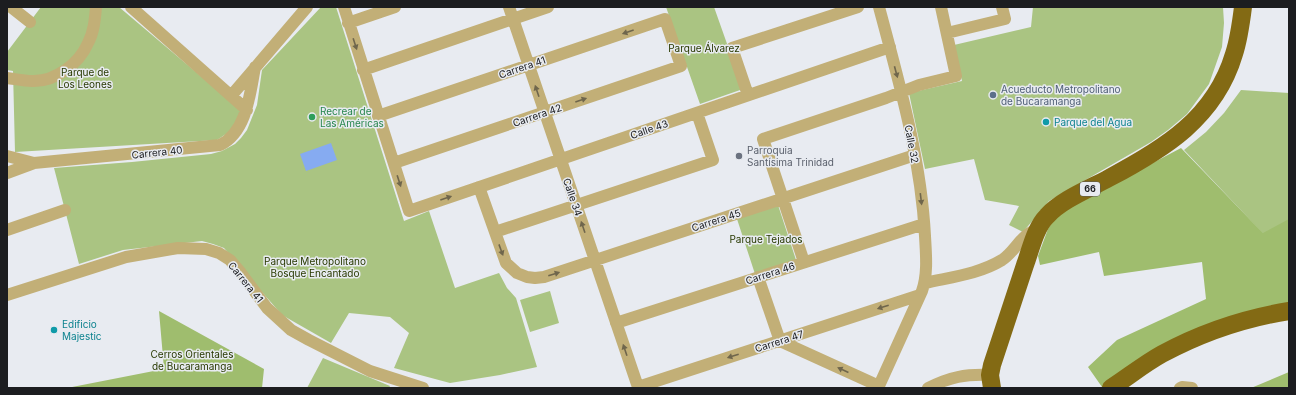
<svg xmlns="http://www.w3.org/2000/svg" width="1296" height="395" font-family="Inter,sans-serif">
<rect width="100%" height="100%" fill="#e8ebf1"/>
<path fill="#aac482" d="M41 7H119L242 111 232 130 217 140 15 152 13 71 7 70V52Z
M321 7H336L404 221 429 211 455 288 499 273 507 288 516 298 537 367 500 375 450 383 394 368 409 333 390 317 349 313 331 343 282 315 224 248 213 244 202 241 123 250 79 264 54 168 132 162 211 154 222 151 235 144 241 138 247 130 257 105 262 70Z
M666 7H714L743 89 700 104Z
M1033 7H1223L1224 23 1222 47 1209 84 1187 114 1168 130 1151 142 1049 201 1023 232 1009 225 1019 206 985 200 974 159 925 169 909 93 962 81 954 45 1031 27Z
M1241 90 1289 93V261L1184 150 1206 132 1224 113Z
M778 205 796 260 755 274 737 219Z
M550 291 559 323 530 332 520 300Z
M323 358 390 386 389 388H307Z"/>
<path fill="#9fbd6e" d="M1181 148 1263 233 1289 219V305L1180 339 1102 387 1088 367 1117 340 1206 299 1202 262 1104 276 1099 252 1040 265 1038 256 1048 229 1055 218 1064 210Z
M159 311 264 369 262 388H67L164 369Z
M1289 372V388H1251Z"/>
<path fill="#86abf1" d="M331 143 337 160 306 171 300 154Z"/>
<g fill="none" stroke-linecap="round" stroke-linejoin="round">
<path stroke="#c2af77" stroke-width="12" d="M11 7 30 22
M131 7 247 110
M344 7 409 211 890 47
M509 7 638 387 920 295
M348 23 395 7
M947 33 1005 19 1002 7
M363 70 548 7
M7 78C15 79 24 81 32 81 55 82 79 64 88 43 94 32 95 19 96 7
M748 95 732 48 858 7
M231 96 307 7
M378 116 665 19 681 66 394 163
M7 156 34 163
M7 173 34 163 220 145C247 132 250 93 255 67
M479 187 506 263 517 273 527 277 535 278 544 277 915 155
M7 230 65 210
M495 232 713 160 697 113
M804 262 763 139 886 98 919 85 956 76 941 7
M758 277 780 341 879 386
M925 283C951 277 979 274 1002 260 1016 251 1021 233 1039 229
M7 295 126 257 178 248 206 249 219 253 230 260 241 273 267 308 291 330 309 340 370 371 423 388
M616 323 924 224
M878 388 922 291C928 274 926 254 925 236 921 158 899 82 879 7
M928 388C950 377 965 374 990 375
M1180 388 1182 387 1192 388"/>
<path stroke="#836a14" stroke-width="18" d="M992 388 990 375 992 365C1003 332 1014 298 1025 265 1031 249 1035 228 1047 216 1061 200 1091 188 1109 178 1164 149 1215 118 1234 54 1239 39 1241 23 1243 7
M1111 388C1128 377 1144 364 1162 354 1201 333 1245 318 1289 311"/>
</g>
<defs><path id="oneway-solid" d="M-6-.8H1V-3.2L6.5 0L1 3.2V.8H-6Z"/></defs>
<g fill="#6f664c">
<use href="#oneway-solid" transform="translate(628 32) rotate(161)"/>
<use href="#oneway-solid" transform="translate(355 44) rotate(72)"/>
<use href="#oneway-solid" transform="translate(896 72) rotate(75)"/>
<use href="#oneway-solid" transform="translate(537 91) rotate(-109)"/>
<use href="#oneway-solid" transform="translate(581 100) rotate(-19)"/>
<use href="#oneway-solid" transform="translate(399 181) rotate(72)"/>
<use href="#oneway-solid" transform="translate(446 198) rotate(-19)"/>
<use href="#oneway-solid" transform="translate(921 199) rotate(83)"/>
<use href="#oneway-solid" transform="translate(583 227) rotate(-109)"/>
<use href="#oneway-solid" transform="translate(501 250) rotate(70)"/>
<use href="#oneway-solid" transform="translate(554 274) rotate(-18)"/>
<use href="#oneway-solid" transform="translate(883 307) rotate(162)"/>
<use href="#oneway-solid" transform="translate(625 350) rotate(-109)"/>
<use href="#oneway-solid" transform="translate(733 356) rotate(162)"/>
<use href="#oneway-solid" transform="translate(843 370) rotate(-155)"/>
</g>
<circle fill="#5c6f8a" stroke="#e8ebf1" stroke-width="1.5" cx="993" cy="95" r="4"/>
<circle fill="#2e9e5b" stroke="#e8ebf1" stroke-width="1.5" cx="312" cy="117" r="4"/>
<g fill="#0f9aa8" stroke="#e8ebf1" stroke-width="1.5">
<circle cx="1046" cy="122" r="4"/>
<circle cx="54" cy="330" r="4"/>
</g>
<circle fill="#6b7280" stroke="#e8ebf1" stroke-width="1.5" cx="739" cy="156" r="4"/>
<g text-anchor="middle" stroke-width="3" stroke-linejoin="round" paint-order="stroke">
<rect fill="#e8ebf1" stroke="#595b5f" stroke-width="1" x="1080" y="182" width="20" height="14" rx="3"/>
<g font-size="9" font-weight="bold" fill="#1c1d20">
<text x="1090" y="192">66</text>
</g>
<g font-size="10" fill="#283900" stroke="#e8ebf1">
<text x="704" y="52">Parque Álvarez</text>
<text x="85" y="76">Parque de<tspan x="85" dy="12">Los Leones</tspan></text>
<text x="766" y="243">Parque Tejados</text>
<text x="315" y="265">Parque Metropolitano<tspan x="315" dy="12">Bosque Encantado</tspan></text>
<text x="192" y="358">Cerros Orientales<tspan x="192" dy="12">de Bucaramanga</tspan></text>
</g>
<g font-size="10" fill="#1c1d20" stroke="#e8ebf1">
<text transform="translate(522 67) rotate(-19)" y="4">Carrera 41</text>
<text transform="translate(537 115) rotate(-19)" y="4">Carrera 42</text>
<text transform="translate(649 129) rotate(-19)" y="4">Calle 43</text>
<text transform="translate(912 144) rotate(79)" y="4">Calle 32</text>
<text transform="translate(157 152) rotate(-6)" y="4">Carrera 40</text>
<text transform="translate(573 197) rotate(71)" y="4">Calle 34</text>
<text transform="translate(716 220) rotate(-18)" y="4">Carrera 45</text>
<text transform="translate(770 273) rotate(-18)" y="4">Carrera 46</text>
<text transform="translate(246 282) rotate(51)" y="4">Carrera 41</text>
<text transform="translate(779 341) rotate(-18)" y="4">Carrera 47</text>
</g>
<g font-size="10" fill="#4e5e75" stroke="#e8ebf1" text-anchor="start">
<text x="1001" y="93">Acueducto Metropolitano<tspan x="1001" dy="12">de Bucaramanga</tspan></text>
</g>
<g font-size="10" fill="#27864d" stroke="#e8ebf1" text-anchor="start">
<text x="320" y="115">Recrear de<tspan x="320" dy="12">Las Américas</tspan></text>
</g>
<g font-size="10" fill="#0d838f" stroke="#e8ebf1" text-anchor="start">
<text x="1054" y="126">Parque del Agua</text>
<text x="62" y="328">Edificio<tspan x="62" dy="12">Majestic</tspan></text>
</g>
<g font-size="10" fill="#5b616d" stroke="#e8ebf1" text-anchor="start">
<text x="747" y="154">Parroquia<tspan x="747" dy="12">Santísima Trinidad</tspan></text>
</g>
</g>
<rect width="1296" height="395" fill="none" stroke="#1c1d20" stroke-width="16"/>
</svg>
